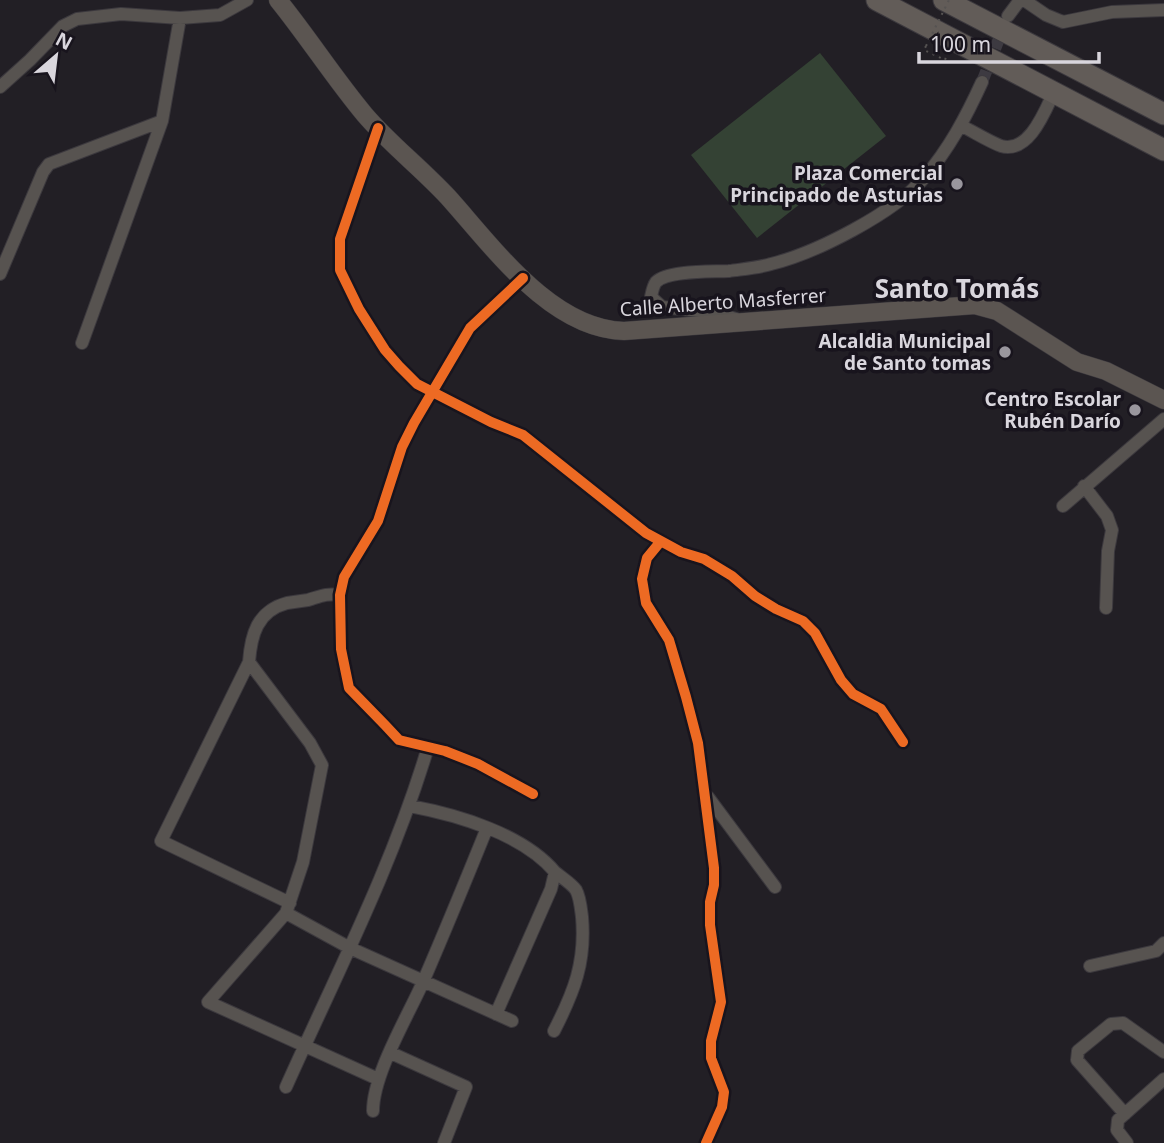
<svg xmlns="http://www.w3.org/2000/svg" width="1164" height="1143" font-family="'Noto Sans',sans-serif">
<rect width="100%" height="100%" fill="#221f25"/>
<path fill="#344234" d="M820 53 886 136 757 238 691 155Z"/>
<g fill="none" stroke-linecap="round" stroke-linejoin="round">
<path stroke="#3d3a41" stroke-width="12" stroke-dasharray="12 6" stroke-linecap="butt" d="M982 82 1004 26"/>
<g stroke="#3c393e" stroke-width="14">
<path id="minor" d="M1024 0 1046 15 1063 22 1112 12 1164 10
M1008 16 1020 0
M0 87 30 60 63 26 77 19 121 14 180 18 220 15 247 0
M962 126C974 132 988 141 1001 146 1029 154 1045 111 1054 92
M378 128 340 239V270L359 309 385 350 399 366 417 384 491 422 523 435 646 533 681 552 704 559 732 576 755 596 776 609 803 621 815 633 841 680 853 694 881 709 903 742
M0 274 43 172 49 164 162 121
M523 278 470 328 414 423 402 447 378 521 344 577 340 595 341 649 349 688 385 725 399 740 445 751 478 764 533 794
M736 319 711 312 662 307 651 297C652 292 653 286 656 282 668 270 712 272 729 271 743 269 758 268 771 264 816 253 894 213 924 178 949 149 966 117 982 82
M82 343 162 121 180 18
M1084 486 1107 516 1112 530 1108 551 1106 608
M1063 506 1164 419
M661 541 647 558 642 579 646 603 669 640 686 697 698 743 714 868V885L710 902V925L721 1002 711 1041V1058L724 1092 722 1107 706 1143
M340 595C326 593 321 596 308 600 301 601 294 602 287 603 257 611 251 635 249 662L310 743 322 765 303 862 286 913 350 948 512 1021
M249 662 161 841 290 903
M708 797 775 887
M410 806C458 815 523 834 555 872L551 889 496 1014
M286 913 208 1002 378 1079
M1090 966 1156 951 1164 943
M554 1031C574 992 586 962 582 917 581 909 580 897 576 890 572 884 561 877 555 872
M391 1053 466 1087 444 1143
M286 1087C336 975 393 865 428 747
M373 1111C373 1074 407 1018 423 982 445 931 466 880 487 828
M1125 1114 1077 1060 1078 1051 1111 1024 1123 1023 1164 1052
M1127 1143 1117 1130 1118 1120 1164 1079"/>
</g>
<g stroke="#3c393e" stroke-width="19">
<path id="secondary" d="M278 0C308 37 334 78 365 115 390 144 421 168 448 197 493 247 551 329 624 331L975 305 997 311 1077 362 1106 371 1164 400"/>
</g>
<g stroke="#3c393e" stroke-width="23">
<path id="trunk" d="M877 0 1164 150
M944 0 1164 114"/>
</g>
<path stroke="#565352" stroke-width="2" stroke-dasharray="2 5" stroke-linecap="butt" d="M926 46 924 50 945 60 946 57"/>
<use href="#minor" stroke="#575350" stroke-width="12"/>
<use href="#secondary" stroke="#5b5551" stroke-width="18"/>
<use href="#trunk" stroke="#625c58" stroke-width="21"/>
<path stroke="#565352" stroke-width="2" stroke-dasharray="2 5" stroke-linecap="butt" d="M926 46 949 0"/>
<g stroke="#18141d" stroke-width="15">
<path id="cycleway" d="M378 128 340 239V270L359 309 385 350 399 366 417 384 491 422 523 435 646 533 681 552 704 559 732 576 755 596 776 609 803 621 815 633 841 680 853 694 881 709 903 742
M523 278 470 328 414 423 402 447 378 521 344 577 340 595 341 649 349 688 385 725 399 740 445 751 478 764 533 794
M661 541 647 558 642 579 646 603 669 640 686 697 698 743 714 868V885L710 902V925L721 1002 711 1041V1058L724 1092 722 1107 706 1143"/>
</g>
<use href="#cycleway" stroke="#ed6a23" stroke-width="10"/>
</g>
<g fill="#99969d" stroke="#18141d" stroke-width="2.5">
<circle cx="957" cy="184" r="7"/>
<circle cx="1005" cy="352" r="7"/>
<circle cx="1135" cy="410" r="7"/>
</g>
<g text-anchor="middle" stroke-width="7" stroke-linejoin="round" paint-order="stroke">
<g font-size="19" font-weight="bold" fill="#d9d6dd" stroke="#18141d" text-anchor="end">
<text x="943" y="180">Plaza Comercial<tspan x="943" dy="22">Principado de Asturias</tspan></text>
<text x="991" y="348">Alcaldia Municipal<tspan x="991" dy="22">de Santo tomas</tspan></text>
<text x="1121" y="406">Centro Escolar<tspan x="1121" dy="22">Rubén Darío</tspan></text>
</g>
<g font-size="19" fill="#d9d6dd" stroke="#18141d">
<text transform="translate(723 302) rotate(-4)" y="7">Calle Alberto Masferrer</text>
</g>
<g font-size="26" font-weight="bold" fill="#d9d6dd" stroke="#18141d">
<text x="957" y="298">Santo Tomás</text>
</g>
</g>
<g transform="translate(56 56) rotate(28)" stroke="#18141d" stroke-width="5" paint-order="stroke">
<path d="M0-5L12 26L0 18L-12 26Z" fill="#d9d6dd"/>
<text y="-10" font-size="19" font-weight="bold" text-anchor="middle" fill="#d9d6dd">N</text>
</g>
<path d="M919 52v10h180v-10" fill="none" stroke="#d9d6dd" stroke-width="3.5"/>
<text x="930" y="52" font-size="21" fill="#d9d6dd" stroke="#18141d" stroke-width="5" paint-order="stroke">100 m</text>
</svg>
